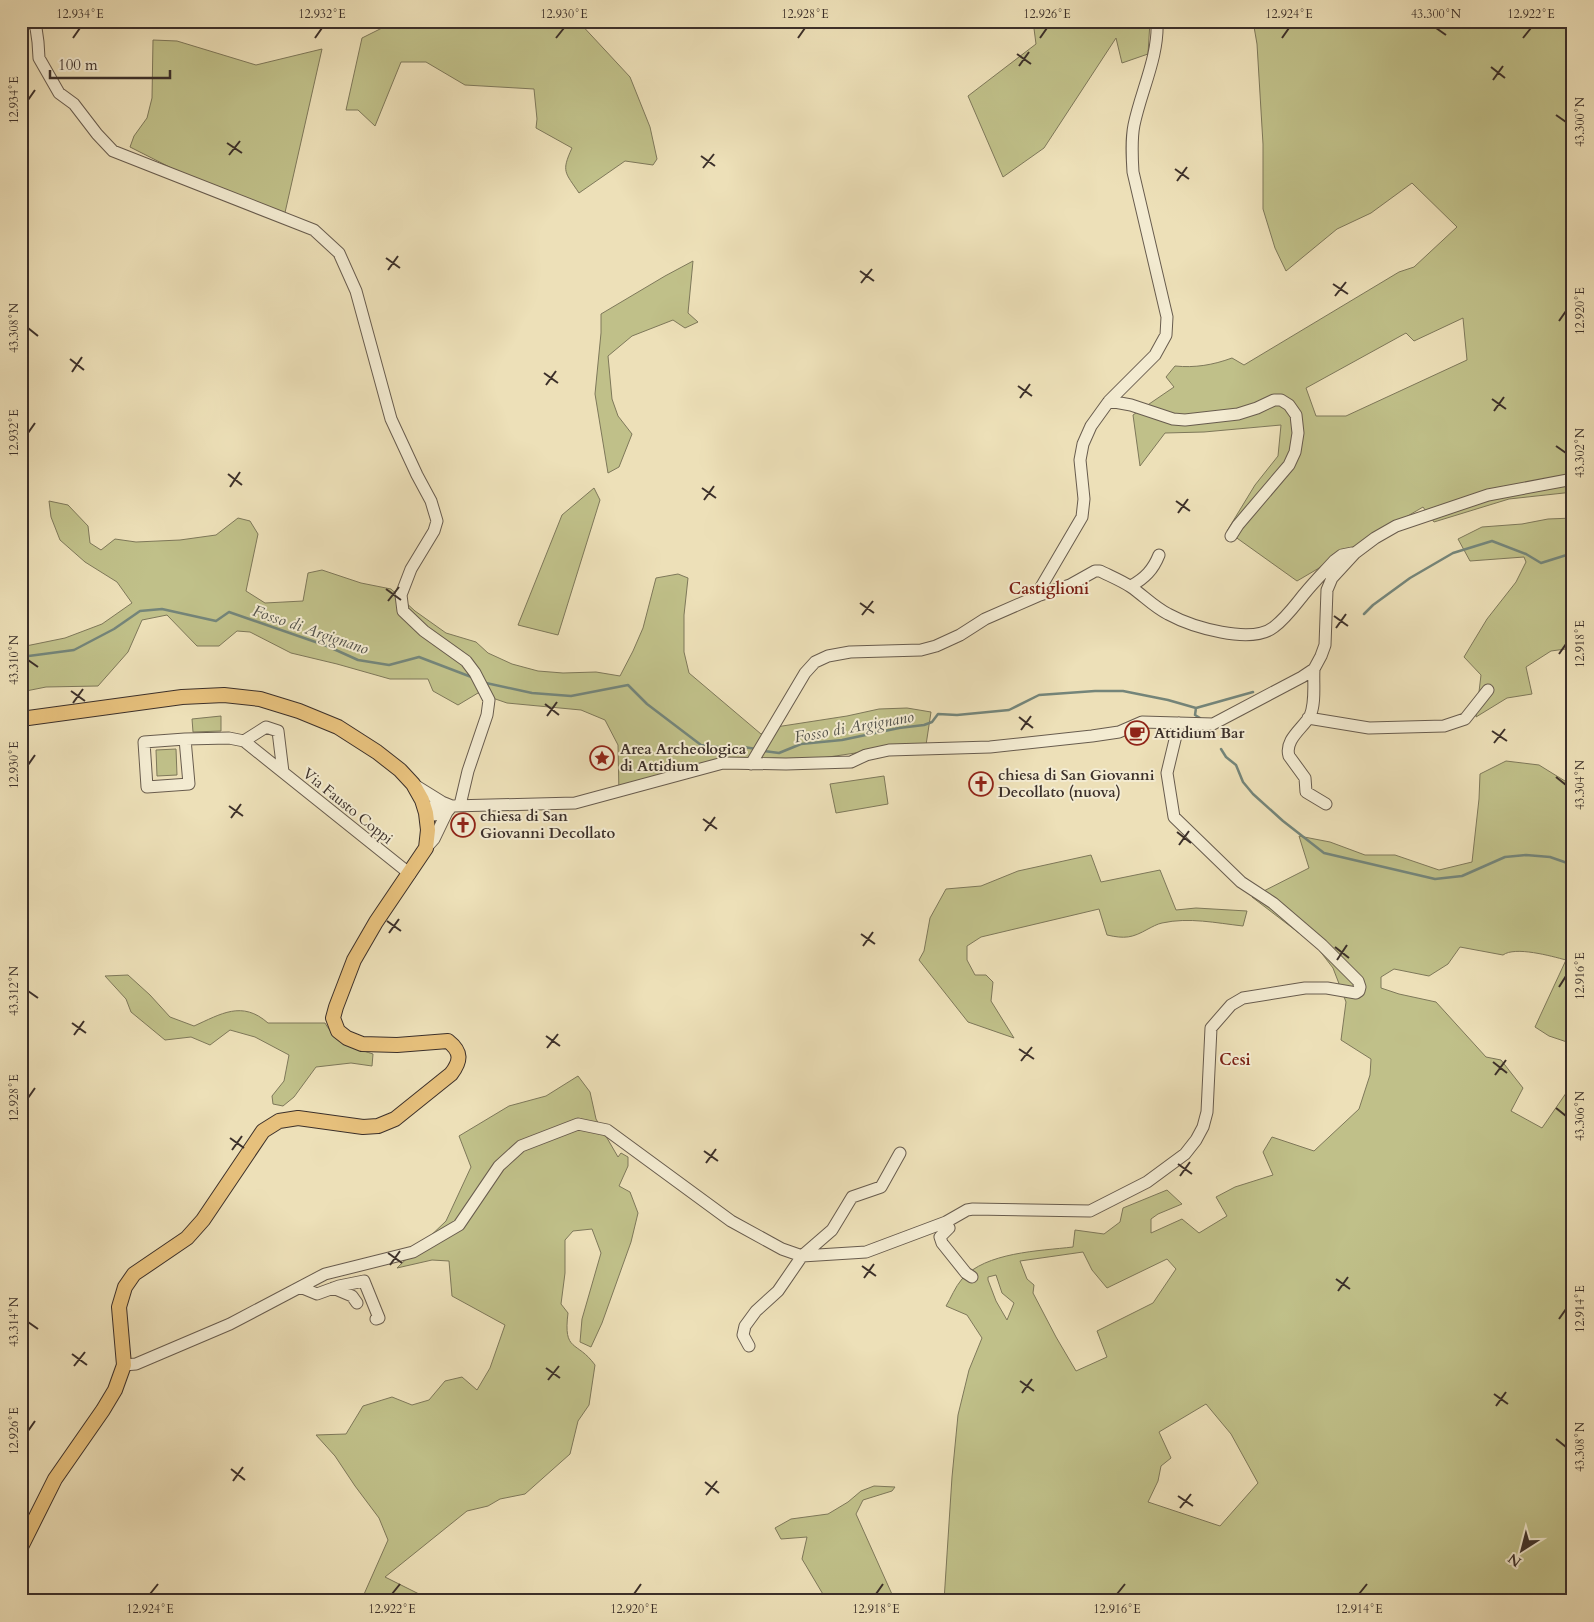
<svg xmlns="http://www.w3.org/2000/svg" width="1594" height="1622" font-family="Cardo,serif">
<rect width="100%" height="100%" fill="#ede0b8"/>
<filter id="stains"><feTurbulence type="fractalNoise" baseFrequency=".004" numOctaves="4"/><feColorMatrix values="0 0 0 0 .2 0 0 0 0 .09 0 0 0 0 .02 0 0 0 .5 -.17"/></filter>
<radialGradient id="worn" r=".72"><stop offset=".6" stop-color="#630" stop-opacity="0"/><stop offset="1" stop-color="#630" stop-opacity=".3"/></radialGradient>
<path fill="#c0c089" stroke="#7e785a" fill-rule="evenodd" d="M396 21H578L630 77 650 127 657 159 653 165 625 161 579 193C565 172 561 172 572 148L536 128 537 119 534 89 465 85 426 62H401L375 126 358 110H346L362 38Z
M1033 21H1150L1148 54 1122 63 1116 38 1044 148 1003 177 968 96 1036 44Z
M1253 21H1573V492L1509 499 1434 522 1423 507 1297 581 1227 531 1255 485 1278 456 1281 425 1204 432 1165 433 1140 466 1133 415 1174 387 1166 377 1175 366C1195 368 1213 365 1232 358L1244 365 1399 272 1414 267 1457 227 1412 183 1371 213 1337 229 1286 271 1275 248 1263 209V144L1257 44ZM1463 318 1467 360 1346 416H1316L1306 388 1406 333 1414 341Z
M153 40 177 41 256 65 322 49 284 217 205 185 130 147 134 136 147 118 152 98Z
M693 261 688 313 698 322 685 328 673 320 632 336 608 356 612 399 618 416 632 434 619 467 608 473 595 394 601 333V314L665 276Z
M594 488 600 500 558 635 518 625 562 515Z
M49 501 68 505 88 526 90 543 101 550 115 539 136 542 180 540 216 535 238 518 250 521 258 534 246 591 265 603 303 601 308 573 322 570 361 583 391 589 415 611 446 633 476 642 488 653 512 664 538 671 563 673 596 672 620 676 633 651 643 628 656 578 678 574 688 578 684 615V652L689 673 761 734 776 727 847 716 879 709 907 708 931 712 926 745 869 751 815 759 722 767 619 795 618 745 605 720 581 710 507 703 478 693 458 705 433 691 428 679H390L337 664 291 653 250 632 237 631 219 646H197L167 615 142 620 128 652 98 686 46 687 21 692V647L65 638 102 624 132 603 117 582 85 562 60 540 51 517Z
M1573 518V648L1551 651 1526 667 1532 694 1507 698 1476 717 1481 675 1464 657 1487 619 1516 582 1526 562 1524 557 1470 561 1458 539 1482 527 1522 524 1548 519Z
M221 716V731L193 732 192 719Z
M176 749 177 775 157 776 156 750Z
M1506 761 1539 765 1573 786V1044L1549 1036 1535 1027 1566 960C1551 956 1515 946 1503 955L1460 947 1448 964 1429 976 1394 969 1381 977V988L1399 994 1436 1002 1486 1057 1501 1060 1523 1088 1511 1111 1542 1128 1573 1083V1601H944L952 1477 958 1415 969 1370 982 1338 967 1315 946 1306C951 1298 955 1287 962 1279 986 1252 1039 1251 1073 1247L1075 1230 1104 1234 1120 1222 1123 1208 1167 1190 1182 1204 1158 1214 1151 1219V1233L1182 1219 1199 1233 1227 1216 1216 1197 1235 1187 1273 1175 1263 1152 1272 1137 1314 1151 1359 1109 1370 1075 1371 1059 1341 1040 1346 1002 1333 968 1316 946 1252 897 1309 868 1299 836 1330 842 1365 855H1395L1439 870 1472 862 1479 799 1480 774ZM1083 1252 1092 1270 1107 1288 1167 1259 1176 1269 1153 1303 1097 1331 1107 1357 1076 1371 1056 1337 1033 1293 1034 1285 1027 1279 1020 1261ZM996 1275 1002 1293 1014 1303 1007 1320 996 1301 988 1280V1277ZM1206 1404 1231 1434 1258 1483 1220 1526 1148 1502 1158 1481 1161 1466 1171 1458 1159 1432Z
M884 776 888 804 836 813 830 784Z
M1091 855 1101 882 1160 870 1176 910 1196 908 1247 911 1243 926C1216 923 1189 917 1162 923 1157 924 1152 927 1148 929 1132 938 1125 939 1107 935L1099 909 981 937 967 946V960L975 975H986L993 982 991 1001 1014 1038 968 1022 919 960 924 951 930 918 946 889 981 886 1018 871Z
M128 975 150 995 170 1017 194 1026C221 1014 242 1000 268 1023H325C339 1046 349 1046 373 1054L372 1066 351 1063 316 1067 294 1097 283 1106 273 1104 272 1096 284 1081 289 1055 255 1037 230 1030 210 1045 191 1037 165 1040 131 1012 126 999 105 976Z
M578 1076 590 1092 596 1119 618 1157 621 1153 628 1157V1166L619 1186 630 1192 638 1213 631 1242 602 1323 591 1347 580 1342 582 1319 601 1253 592 1229 573 1231 565 1240V1273L561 1304 568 1313C563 1353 577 1340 595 1365L589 1405 578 1421 570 1454 525 1494 500 1499 488 1506 467 1511 385 1577 433 1601H361L388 1540 379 1518 355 1486 335 1456 316 1435 346 1434 363 1406 392 1397 412 1405 429 1400 445 1381 462 1377 477 1390 490 1368 505 1325 452 1296 449 1261 432 1260 397 1268 446 1221 471 1167 459 1136 509 1106 546 1096Z
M874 1486 895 1487 892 1491 863 1500 856 1514 895 1601H827L802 1559 807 1537 781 1539 775 1528 791 1519 828 1514 848 1502 861 1491Z"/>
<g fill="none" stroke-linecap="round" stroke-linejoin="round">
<path stroke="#74857a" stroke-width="2.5" d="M1364 614 1373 605 1410 578 1453 553 1492 541 1526 554 1541 563 1573 553
M21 657 74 650 114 629 140 611 162 609 216 621 229 612 327 646 358 660 389 665 419 657 474 678
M486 683 532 693 571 696 628 685 647 704 701 745 725 748 744 747 756 749
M1196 708 1195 715 1200 718
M1221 749 1226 757 1236 765 1243 782 1253 794 1283 821 1324 853 1435 879 1462 876 1505 857 1526 855 1550 857 1573 865
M764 751 779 753 801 744 842 740 899 728 924 725 932 722 938 714 957 715 1009 710 1039 695 1095 691H1123L1168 700 1196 708 1253 692"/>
<g stroke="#685c4e" stroke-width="13">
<path id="minor" d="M32 21 36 28 38 42 39 58 59 93 74 104 97 134 113 151 314 230 339 253 356 291 391 419 417 475 431 501 437 521 434 531 411 569 401 595 403 611 424 631 466 661 475 673 489 700 487 715 468 771 460 805
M1109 401 1131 405 1173 419 1185 420 1238 414 1257 408 1274 400H1281L1289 405 1296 415 1298 433 1295 452 1289 465 1238 525 1231 536
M1131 586C1145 578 1153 570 1159 555
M1040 595 1041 587 1082 517 1084 499 1080 460 1083 444 1091 426 1109 401 1155 355 1166 335 1167 317 1133 172C1132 156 1131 140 1134 125 1141 91 1159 56 1157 21
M1314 669C1313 683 1316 702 1310 716 1303 728 1284 740 1289 756L1305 778 1306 792 1326 804
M1308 718 1369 728 1444 726 1465 719 1488 690
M185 739 189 784 147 787 144 742Z
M185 739 229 738 244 741 266 727 278 731 283 772
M244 741 410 874
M751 764 805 673 815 662 828 656 850 652 921 650 936 646 960 635 985 619 1040 595 1070 585 1095 571H1100C1110 576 1122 581 1131 587 1144 596 1154 607 1168 614 1192 627 1251 645 1274 627 1287 617 1295 605 1305 593 1314 582 1324 572 1334 561L1342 555 1352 553
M413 784 442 802 452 806 575 803 723 763 786 764 851 762 866 755 889 750 990 747 1092 736 1119 732 1142 722 1213 724 1302 677 1314 669 1321 656 1325 645 1327 590 1332 578 1355 553 1375 538 1396 526 1488 495 1573 479
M444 803 432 806 426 813 434 815 447 812
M426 848 434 839 447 812 452 806
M946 1222 949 1228 940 1237 942 1243 966 1273 972 1277
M300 1287 317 1294 339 1286 364 1281 379 1318 376 1319
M333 1288 352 1296 357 1303
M749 1346 743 1335 745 1326 756 1311 778 1291 802 1256 832 1230 852 1197 881 1187 900 1153
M124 1365 136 1364 230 1324 325 1274 413 1252 459 1225 499 1166 521 1146 578 1124 607 1130 731 1221 782 1249 802 1256 866 1252 946 1222 967 1210 973 1209 1090 1211 1147 1182 1185 1154 1196 1140 1203 1127 1207 1112 1211 1028 1231 1005 1243 998 1305 988H1327L1356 993 1359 991 1360 987 1358 981 1322 945 1273 903 1241 882 1174 817 1167 773 1179 723"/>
</g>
<g stroke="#3c302a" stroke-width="16">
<path id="major" d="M21 719 182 697 224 695 260 699 299 711 338 727 377 752 400 770 413 784 422 800 426 813 428 830 426 848 376 922 354 960 336 1007 333 1018 338 1031 347 1038 362 1044 397 1045 448 1041C462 1052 461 1061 451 1074L395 1119 378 1126 363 1127 298 1118 279 1121 263 1131 203 1220 187 1238 134 1274 125 1287 119 1307 124 1365 115 1390 103 1410 55 1479 21 1547"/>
</g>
<use href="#minor" stroke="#f3ebd1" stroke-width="11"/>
<use href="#major" stroke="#e6c07c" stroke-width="14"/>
</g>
<path fill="none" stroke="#3c302a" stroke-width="2" d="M1436 28 1446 35M73 38 80 28M315 38 322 28M556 38 564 28M798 38 805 28M1040 38 1047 28M1282 38 1289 28M1523 38 1531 28M1017 54 1031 64M1019 66 1029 52M1491 67 1505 78M1493 80 1503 66M28 100 35 90M1556 115 1566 122M227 143 242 153M229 155 240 141M701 156 715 166M703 168 714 154M1175 169 1189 179M1177 181 1187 167M386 258 400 268M388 270 398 256M860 271 874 281M861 283 872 269M1333 284 1348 294M1335 296 1346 282M1559 321 1566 311M28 328 38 336M70 359 84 370M72 372 82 357M544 373 558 383M546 385 556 371M1018 386 1032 396M1020 398 1030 384M1492 399 1506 409M1494 411 1504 397M28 433 35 423M1556 446 1566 453M228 474 242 485M230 487 240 472M702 488 716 498M704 500 714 486M1176 501 1190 511M1178 513 1188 499M386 589 401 600M388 601 399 587M860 603 874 613M862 615 873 601M1334 616 1348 626M1336 628 1346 614M1559 654 1566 644M28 660 38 667M71 691 85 701M73 703 83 689M545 704 559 715M547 716 557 702M1019 717 1033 728M1021 730 1031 716M1492 731 1507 741M1494 743 1505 729M28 765 35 755M1556 777 1566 785M229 806 243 816M231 818 241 804M703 819 717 829M705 831 715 817M1177 832 1191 843M1179 845 1189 831M387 921 401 931M389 933 399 919M861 934 875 944M863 946 873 932M1335 947 1349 958M1337 960 1347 945M1559 987 1566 976M28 991 38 998M72 1023 86 1033M74 1035 84 1021M546 1036 560 1046M547 1048 558 1034M1019 1049 1034 1059M1021 1061 1032 1047M1493 1062 1507 1073M1495 1075 1506 1060M28 1098 35 1088M1556 1108 1566 1116M230 1138 244 1148M232 1150 242 1136M704 1151 718 1161M706 1163 716 1149M1178 1164 1192 1174M1180 1176 1190 1162M388 1253 402 1263M390 1265 400 1251M862 1266 876 1276M864 1278 874 1264M1336 1279 1350 1289M1338 1291 1348 1277M1559 1319 1566 1309M28 1322 38 1329M72 1354 87 1365M74 1366 85 1352M546 1368 560 1378M548 1380 559 1366M1020 1381 1034 1391M1022 1393 1032 1379M1494 1394 1508 1404M1496 1406 1506 1392M28 1431 35 1421M1556 1439 1566 1447M231 1469 245 1480M233 1481 243 1467M705 1482 719 1493M706 1495 717 1481M1178 1496 1193 1506M1180 1508 1191 1494M150 1594 158 1584M392 1594 400 1584M634 1594 641 1584M876 1594 883 1584M1117 1594 1125 1584M1359 1594 1367 1584"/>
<defs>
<g id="cafe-ring" transform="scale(1.25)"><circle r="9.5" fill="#f3ebd1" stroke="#8f2418" stroke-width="1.5"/><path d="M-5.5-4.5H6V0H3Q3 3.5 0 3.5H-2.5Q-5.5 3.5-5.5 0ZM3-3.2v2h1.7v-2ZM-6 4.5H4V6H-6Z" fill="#8f2418"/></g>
<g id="sight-ring" transform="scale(1.25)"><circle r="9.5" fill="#f3ebd1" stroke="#8f2418" stroke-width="1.5"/><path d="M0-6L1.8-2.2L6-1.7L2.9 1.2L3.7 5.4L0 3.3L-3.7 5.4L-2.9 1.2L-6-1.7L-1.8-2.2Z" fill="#8f2418"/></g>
<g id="church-ring" transform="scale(1.25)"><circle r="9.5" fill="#f3ebd1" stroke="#8f2418" stroke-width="1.5"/><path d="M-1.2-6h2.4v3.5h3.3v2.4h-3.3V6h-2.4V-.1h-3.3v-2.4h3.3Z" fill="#8f2418"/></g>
</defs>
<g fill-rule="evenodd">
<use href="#cafe-ring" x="1137" y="733"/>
<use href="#sight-ring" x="602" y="758"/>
<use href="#church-ring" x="981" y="784"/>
<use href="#church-ring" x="463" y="825"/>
</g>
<g text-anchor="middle" stroke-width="4" stroke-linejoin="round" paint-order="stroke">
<g font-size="15" font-weight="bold" fill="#3c302a" stroke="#f3ebd1" text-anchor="start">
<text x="1154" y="738">Attidium Bar</text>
<text x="620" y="754">Area Archeologica<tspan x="620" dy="17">di Attidium</tspan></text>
<text x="998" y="780">chiesa di San Giovanni<tspan x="998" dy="17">Decollato (nuova)</tspan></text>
<text x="480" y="821">chiesa di San<tspan x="480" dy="17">Giovanni Decollato</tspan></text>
</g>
<g font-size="15" fill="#3c302a" stroke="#f3ebd1">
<text transform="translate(348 806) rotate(39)" y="5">Via Fausto Coppi</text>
</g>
<g font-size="16" font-weight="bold" fill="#7a1f14" stroke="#f3ebd1">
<text x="1049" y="594">Castiglioni</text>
<text x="1235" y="1065">Cesi</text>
</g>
<g font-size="16" font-style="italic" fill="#53534c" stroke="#f3ebd1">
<text transform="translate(311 629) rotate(19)" y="6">Fosso di Argignano</text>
<text transform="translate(854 726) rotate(-10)" y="6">Fosso di Argignano</text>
</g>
</g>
<rect width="1594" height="1622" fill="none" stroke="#ede0b8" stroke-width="55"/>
<g transform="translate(1522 1550) rotate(216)" stroke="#f3ebd1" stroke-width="4" paint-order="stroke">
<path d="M0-4L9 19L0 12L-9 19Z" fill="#3c302a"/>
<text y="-8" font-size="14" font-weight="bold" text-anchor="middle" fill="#3c302a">N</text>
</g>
<path d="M50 70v8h120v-8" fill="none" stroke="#3c302a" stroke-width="2.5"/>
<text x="58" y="70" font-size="15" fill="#3c302a" stroke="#f3ebd1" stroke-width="4" paint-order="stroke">100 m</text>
<rect x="28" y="28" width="1538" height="1566" fill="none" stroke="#3c302a" stroke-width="2"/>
<g font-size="12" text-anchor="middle" fill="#3c302a">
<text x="80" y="18">12.934°E</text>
<text x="322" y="18">12.932°E</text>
<text x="564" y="18">12.930°E</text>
<text x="805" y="18">12.928°E</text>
<text x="1047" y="18">12.926°E</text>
<text x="1289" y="18">12.924°E</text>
<text x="1436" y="18">43.300°N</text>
<text x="1531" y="18">12.922°E</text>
<text transform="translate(14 100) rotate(-90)" y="4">12.934°E</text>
<text transform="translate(1580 122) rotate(-90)" y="4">43.300°N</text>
<text transform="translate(1580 311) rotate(-90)" y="4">12.920°E</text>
<text transform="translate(14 328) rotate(-90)" y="4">43.308°N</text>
<text transform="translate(14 433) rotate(-90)" y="4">12.932°E</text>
<text transform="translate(1580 453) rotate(-90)" y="4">43.302°N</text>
<text transform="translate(1580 644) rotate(-90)" y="4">12.918°E</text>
<text transform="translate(14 660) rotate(-90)" y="4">43.310°N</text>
<text transform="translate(14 765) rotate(-90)" y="4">12.930°E</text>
<text transform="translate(1580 785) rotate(-90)" y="4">43.304°N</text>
<text transform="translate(1580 976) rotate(-90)" y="4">12.916°E</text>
<text transform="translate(14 991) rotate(-90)" y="4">43.312°N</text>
<text transform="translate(14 1098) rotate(-90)" y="4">12.928°E</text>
<text transform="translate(1580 1116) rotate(-90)" y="4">43.306°N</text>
<text transform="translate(1580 1309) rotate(-90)" y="4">12.914°E</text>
<text transform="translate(14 1322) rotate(-90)" y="4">43.314°N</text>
<text transform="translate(14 1431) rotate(-90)" y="4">12.926°E</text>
<text transform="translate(1580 1447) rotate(-90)" y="4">43.308°N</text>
<text x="150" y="1613">12.924°E</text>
<text x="392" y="1613">12.922°E</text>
<text x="634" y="1613">12.920°E</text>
<text x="876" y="1613">12.918°E</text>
<text x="1117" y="1613">12.916°E</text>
<text x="1359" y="1613">12.914°E</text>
</g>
<rect width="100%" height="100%" filter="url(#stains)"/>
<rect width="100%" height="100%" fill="url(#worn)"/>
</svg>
